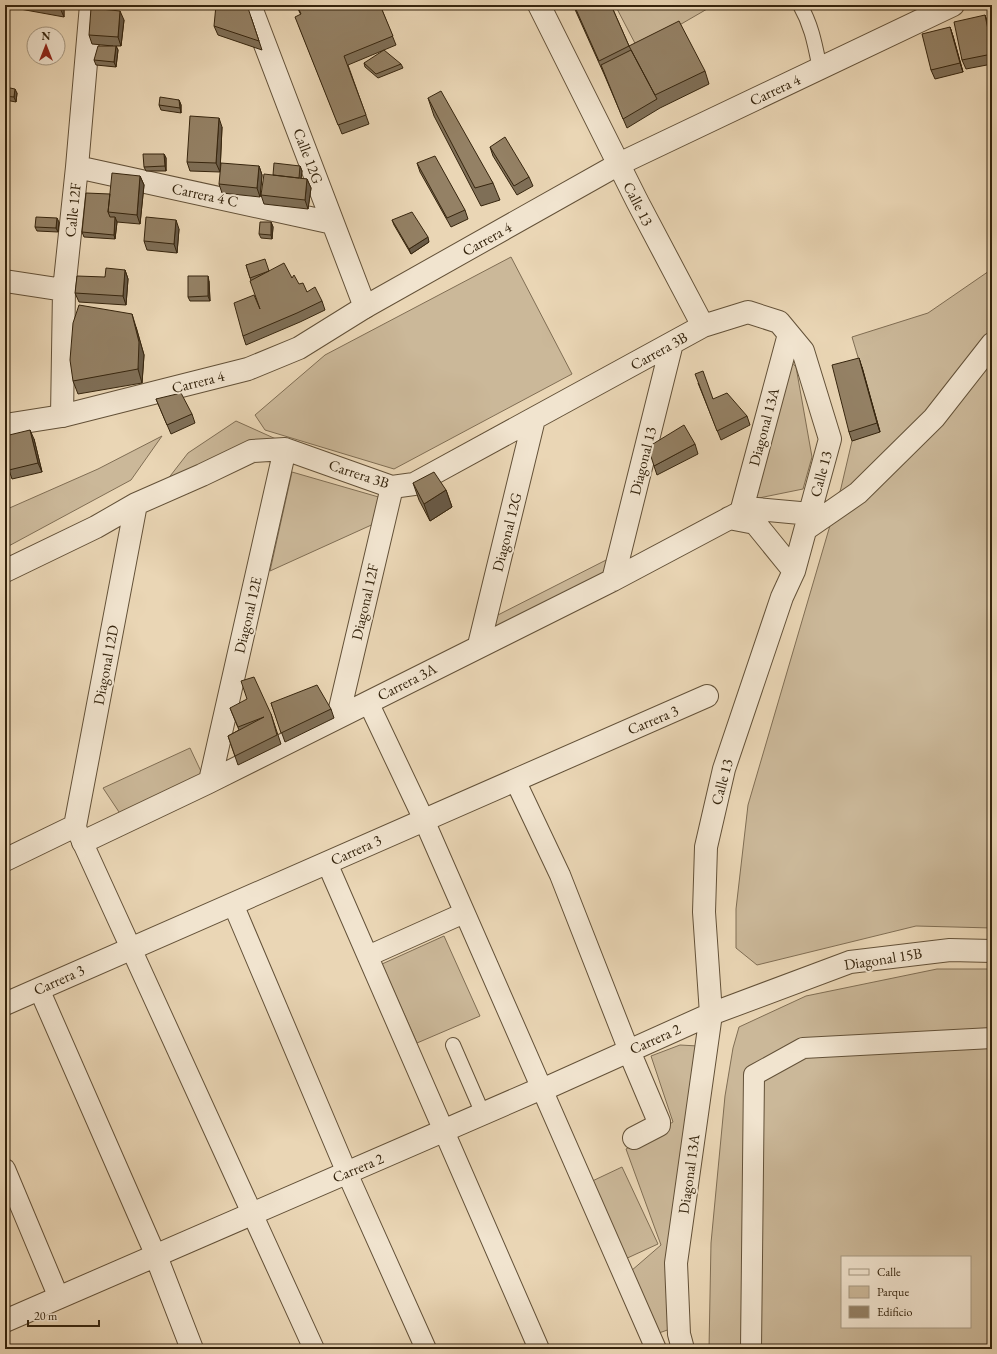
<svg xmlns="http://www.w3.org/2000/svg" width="997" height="1354" font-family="'EB Garamond',serif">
<rect width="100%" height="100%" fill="#ead6b5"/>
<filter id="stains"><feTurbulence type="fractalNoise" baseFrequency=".005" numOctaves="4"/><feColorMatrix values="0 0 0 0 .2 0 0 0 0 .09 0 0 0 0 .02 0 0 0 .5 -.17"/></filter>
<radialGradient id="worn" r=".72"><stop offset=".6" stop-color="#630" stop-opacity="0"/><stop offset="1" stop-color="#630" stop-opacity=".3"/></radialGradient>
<path fill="#cbb899" stroke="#806e54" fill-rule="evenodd" d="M615 5H714L638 49Z
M511 257 572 374 394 469 265 430 255 415 325 355Z
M992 269V928L916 926 757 965 736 948V909L748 805 841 488 852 441 880 431 852 337 928 313Z
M788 358 796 367 812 457 803 489 754 499Z
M236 421 276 439 157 493 188 453Z
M162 436 131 480 5 548V510L98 469Z
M292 472 382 498 378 522 270 571Z
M614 556 608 578 489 638 492 618Z
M190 748 206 782 123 818 103 788Z
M444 936 480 1016 417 1043 382 964Z
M937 969H992V1349H709L711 1243 725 1096 733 1048 739 1027 806 996ZM842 1257H970V1327H842Z
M680 1045 698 1046 676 1327 656 1334 631 1271 661 1245 626 1149 673 1122 651 1056Z
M622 1167 658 1244 623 1260 586 1184Z"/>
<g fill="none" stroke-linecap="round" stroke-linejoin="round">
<g stroke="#635138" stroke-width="16">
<path id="service" d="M800 5C812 26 815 45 820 69
M453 1045 483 1114"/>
</g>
<g stroke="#635138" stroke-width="22">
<path id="pedestrian" d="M368 702 424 820 656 1349
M515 780 560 875 629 1051
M76 828 314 1349
M327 863 539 1349
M233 904 347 1173 426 1349
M368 956 464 913
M39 989 156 1256
M5 1169 59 1298
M751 1349 754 1075 803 1048 992 1038"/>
</g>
<g stroke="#635138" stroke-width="24">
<path id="minor" d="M250 5 365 307
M539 5 637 201 703 326
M77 167 333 223
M5 281 64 290
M62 416 64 290 77 167 91 5
M729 518 755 523 794 571
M739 520 789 334
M806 529 858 493 934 418 992 344
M5 571 96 527 136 504 202 475 252 451 285 449 392 487 414 484 703 326 748 312 779 322 803 351 830 439 794 571 782 597 724 769 706 847 704 912 711 1014 676 1263 679 1334 683 1349
M613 580 672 343
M479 645 534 419
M338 717 392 487
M210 781 285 449
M83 842 207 783 613 580 741 512 757 509 811 514
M5 860 75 826 136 504
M5 1004 707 696
M629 1051 659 1122V1125L634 1138
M156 1256 192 1349
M5 1321 542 1088 551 1086 711 1014 850 962 950 950 992 951"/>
</g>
<g stroke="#635138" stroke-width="24">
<path id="tertiary" d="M5 425 62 416 248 369 299 348 365 307 619 164 953 5"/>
</g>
<use href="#service" stroke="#f1e4cf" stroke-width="14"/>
<use href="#pedestrian" stroke="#f1e4cf" stroke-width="20"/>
<use href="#minor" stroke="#f1e4cf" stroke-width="22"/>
<use href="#tertiary" stroke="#f1e4cf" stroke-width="22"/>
</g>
<path fill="#7f6f57" stroke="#36250e" d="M19 5H64V17L20 9Z
M296 5H380L396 45 348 65 369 124 342 134 299 26 301 15Z
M573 5H611L629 46 705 71 709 84 660 108 627 128 604 74Z
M985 15 988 24 992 42V64L966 69 962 60Z
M251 17 262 50 218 35 214 26Z
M124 20 121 46H116L118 50 116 67 96 65 94 60 113 46 92 44 89 35Z
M950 27 953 36 963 72 935 79 931 70Z
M364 63 401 64 403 68 378 78 365 67Z
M5 87 17 93 16 102 5 100Z
M428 98 493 183 500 200 481 206 434 116Z
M179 100 181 105V113L161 110 159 105Z
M222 127 220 172 190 171 187 162Z
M490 147 529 177 533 186 517 195 493 156Z
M164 154 166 158V171H146L144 167Z
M417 163 465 210 468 219 451 227 420 172Z
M259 166 262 175 260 197 222 193 219 184Z
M300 166 302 171 301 179H307L311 188 308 209 264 204 261 195 273 175Z
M140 176 144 185 140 224 117 222 115 239 84 237 82 232 110 194Z
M392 220 429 242 411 254 394 225Z
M59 222 58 232 37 231 35 227Z
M271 222 273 227 272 239 261 238 259 234Z
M179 229 177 253 147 250 144 241Z
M246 265 269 271 292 278 307 292 322 301 325 310 300 322 246 345 243 336 260 309Z
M125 270 128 279 126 305 79 302 75 293 105 277Z
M209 281 210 301H190L188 297Z
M136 327 144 355 142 383 78 394 73 381Z
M862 367 880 432 852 441 849 432Z
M698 383 713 399 747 416 750 425 721 440Z
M156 399 192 414 195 423 171 434Z
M34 439 42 472 12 479 9 470Z
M695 444 698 454 657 475 654 466Z
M413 483 446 490 452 507 430 521 419 500Z
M271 703 331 709 334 718 285 742Z
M230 708 271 714 281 744 238 765 228 736 239 730Z"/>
<path fill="#685a47" stroke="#36250e" d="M60 5H64V17L60 8Z
M120 11 124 20 121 46 118 37Z
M985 15 988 24 992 42V49Z
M950 27 953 36 963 72 960 63Z
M116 46 118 50 116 67 114 62Z
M15 89 17 93 16 102 14 97Z
M179 100 181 105V113L180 108Z
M219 118 222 127 220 172 216 163Z
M164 154 166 158V171L165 166Z
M259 166 262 175 260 197 257 188Z
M300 166 302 171 300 186 298 181Z
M140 176 144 185 140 224 137 215Z
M307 179 311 188 308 209 305 200Z
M115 217 117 222 115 239 114 235Z
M57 218 59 222 58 232 56 228Z
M176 220 179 229 177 253 174 244Z
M271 222 273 227 272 239 271 235Z
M428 237 429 242 411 254 409 249Z
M125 270 128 279 126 305 123 296Z
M208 276 209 281 210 301 208 296Z
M132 314 136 327 144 355 142 383 138 369Z
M859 358 862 367 880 432 877 423Z
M30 430 34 439 42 472 38 463Z
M446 490 452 507 430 521 424 504Z"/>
<path fill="#948165" stroke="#36250e" d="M46 5H60V8Z
M216 5H232L248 8 259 41 214 26Z
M297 5H380L393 36 344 56 366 115 338 125 295 17 301 14Z
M574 5H611L629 46 599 61Z
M91 8 120 11 118 37 89 35Z
M985 15 992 49V54L962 60 954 22Z
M679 21 705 71 655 95 629 46Z
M950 27 960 63 931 70 922 34Z
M98 46H116L114 62 94 60Z
M384 50 401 64 376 74 364 63Z
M631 50 657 99 623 119 601 65Z
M5 87 15 89 14 97 5 96Z
M441 91 493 183 475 188 428 98Z
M160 97 179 100 180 108 159 105Z
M190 116 219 118 216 163 187 162Z
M505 137 529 177 514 186 490 147Z
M143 154H164L165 166 144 167Z
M435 156 465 210 447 218 417 163Z
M221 163 259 166 257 188 219 184Z
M274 163 300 166 299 178 273 175Z
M112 173 140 176 137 215 108 212Z
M264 174 307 179 305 200 261 195Z
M86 193 110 194 108 212 110 217H115L114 235 82 232Z
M412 212 428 237 409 249 392 220Z
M36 217 57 218 56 228 35 227Z
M146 217 176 220 174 244 144 241Z
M260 222H271V235L259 234Z
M265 259 269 271 250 278 246 265Z
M284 263 292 278 294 275 299 284 303 283 307 292 315 287 322 301 297 313 243 336 234 303 254 295 260 309 250 281Z
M106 268 125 270 123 296 75 293 77 276 105 277Z
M188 276H208V296L188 297Z
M79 305 132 314 139 342 138 369 73 381 70 360 73 323Z
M859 358 877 423 849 432 832 365Z
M703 371 713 399 727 393 747 416 717 431 695 374Z
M181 393 192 414 167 425 156 399Z
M684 425 695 444 654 466 648 447Z
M30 430 38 463 9 470 5 452V436Z
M434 472 446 490 424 504 413 483Z
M254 677 271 714 277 735 235 756 228 736 264 717 238 727 230 708 247 699 241 681Z
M317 685 331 709 281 733 271 703Z"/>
<g text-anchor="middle" stroke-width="4" stroke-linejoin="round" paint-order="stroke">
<g font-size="15" fill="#36250e" stroke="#f1e4cf">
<text transform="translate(775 90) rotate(-25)" y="5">Carrera 4</text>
<text transform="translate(308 156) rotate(69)" y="5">Calle 12G</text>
<text transform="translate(205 195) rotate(12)" y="5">Carrera 4 C</text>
<text transform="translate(638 204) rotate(63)" y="5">Calle 13</text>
<text transform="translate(73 210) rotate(-84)" y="5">Calle 12F</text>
<text transform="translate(487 239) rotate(-29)" y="5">Carrera 4</text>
<text transform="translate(659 351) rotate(-29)" y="5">Carrera 3B</text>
<text transform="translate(198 382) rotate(-14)" y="5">Carrera 4</text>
<text transform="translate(764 427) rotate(-75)" y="5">Diagonal 13A</text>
<text transform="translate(643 461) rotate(-76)" y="5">Diagonal 13</text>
<text transform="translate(359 474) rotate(18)" y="5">Carrera 3B</text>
<text transform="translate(821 474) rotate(-75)" y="5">Calle 13</text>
<text transform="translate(507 532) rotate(-76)" y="5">Diagonal 12G</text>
<text transform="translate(365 602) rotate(-77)" y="5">Diagonal 12F</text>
<text transform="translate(248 615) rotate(-77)" y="5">Diagonal 12E</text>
<text transform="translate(106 665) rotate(-79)" y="5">Diagonal 12D</text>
<text transform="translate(407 682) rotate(-27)" y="5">Carrera 3A</text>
<text transform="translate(653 720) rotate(-23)" y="5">Carrera 3</text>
<text transform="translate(722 782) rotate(-75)" y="5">Calle 13</text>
<text transform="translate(356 850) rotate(-24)" y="5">Carrera 3</text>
<text transform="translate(883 959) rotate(-9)" y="5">Diagonal 15B</text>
<text transform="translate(59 980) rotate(-24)" y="5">Carrera 3</text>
<text transform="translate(655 1039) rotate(-24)" y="5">Carrera 2</text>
<text transform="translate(358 1168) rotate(-23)" y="5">Carrera 2</text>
<text transform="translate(689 1174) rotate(-82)" y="5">Diagonal 13A</text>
</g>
</g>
<rect width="997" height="1354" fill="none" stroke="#ead6b5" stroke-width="20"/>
<rect x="6" y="6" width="985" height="1342" fill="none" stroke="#36250e" stroke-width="2"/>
<rect x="10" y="10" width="977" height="1334" fill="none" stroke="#36250e"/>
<rect x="841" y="1256" width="130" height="72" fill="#f1e4cf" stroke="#a69882"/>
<rect x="849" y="1269" width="20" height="6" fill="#f1e4cf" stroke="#a69882"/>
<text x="877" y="1276" font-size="12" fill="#36250e">Calle</text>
<rect x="849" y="1286" width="20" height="12" fill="#cbb899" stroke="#a69882"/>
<text x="877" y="1296" font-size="12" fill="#36250e">Parque</text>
<rect x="849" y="1306" width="20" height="12" fill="#948165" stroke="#a69882"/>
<text x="877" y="1316" font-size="12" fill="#36250e">Edificio</text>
<g transform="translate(46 46)"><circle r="19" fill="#f1e4cf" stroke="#a69882"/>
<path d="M0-3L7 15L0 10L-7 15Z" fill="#8f2418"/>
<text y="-6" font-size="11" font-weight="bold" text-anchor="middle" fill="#36250e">N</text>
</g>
<path d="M28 1320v6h71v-6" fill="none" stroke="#36250e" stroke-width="2"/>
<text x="34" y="1320" font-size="12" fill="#36250e" stroke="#f1e4cf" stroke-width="3" paint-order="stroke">20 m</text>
<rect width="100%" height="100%" filter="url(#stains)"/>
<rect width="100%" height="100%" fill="url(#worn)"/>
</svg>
